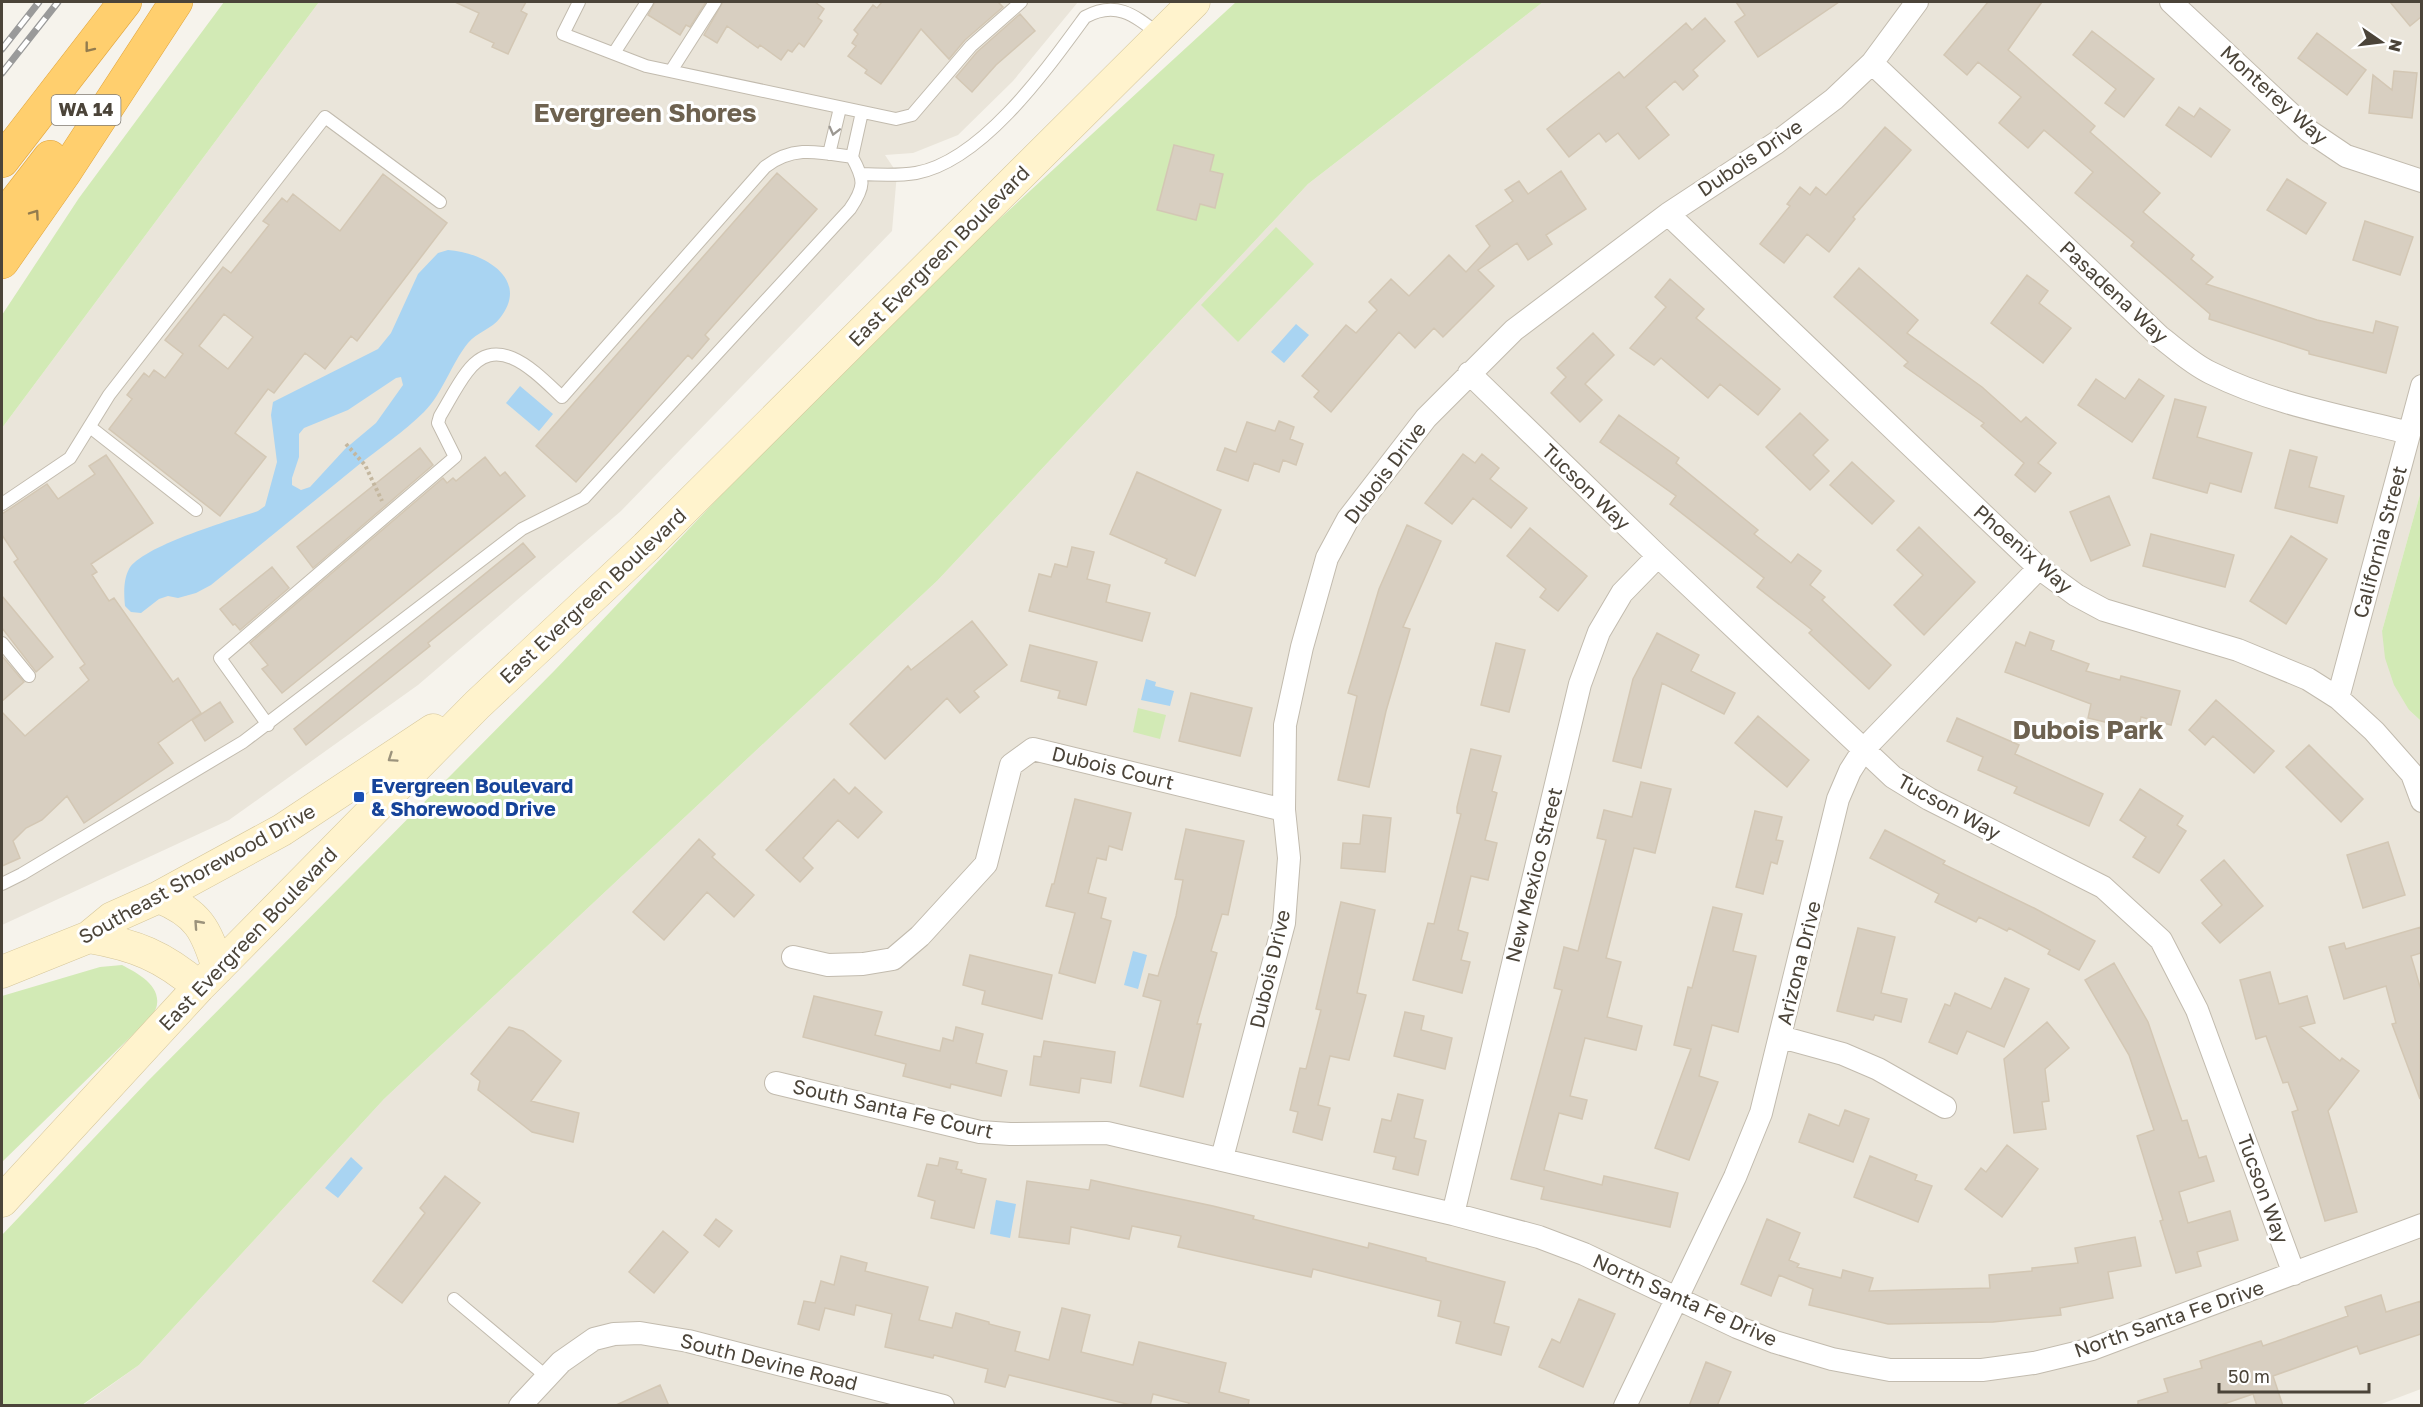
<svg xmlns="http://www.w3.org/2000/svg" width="2423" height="1407" font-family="'Golos Text',sans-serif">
<rect width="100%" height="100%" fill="#f6f3ec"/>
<path fill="#eae5da" d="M319 2H1078L1013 81 958 135 913 153 885 155 897 173 892 231 621 511 418 685 229 820 2 925V428Z
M1543 2H2421V491L2382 631 2409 710 2421 721V1389L2376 1406H82L139 1365 384 1099 938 580 1308 184Z"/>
<path fill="#d2eab5" d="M224 2H319L2 428V315L79 198Z
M1236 2H1543L1308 184 938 580 384 1099 139 1365 82 1405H2V1235L147 1082 555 670 874 334Z
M1276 227 1314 264 1238 342 1201 305Z
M2421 491 2422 721H2421L2409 710 2394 685 2385 658 2382 631Z
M1138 708 1166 715 1160 739 1133 732Z
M122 965C135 972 160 984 157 1004 157 1008 153 1014 151 1017L2 1162V996L100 967Z"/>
<path fill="#a9d4f2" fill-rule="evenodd" d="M448 250C483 252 531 279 500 318 492 329 477 332 468 343 451 364 443 393 424 412 404 432 378 449 356 467 308 506 259 546 211 585L196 593 178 598 168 596 159 599 141 613 131 612 125 606C124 595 123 580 129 569 142 546 231 520 258 511L265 506 277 462 271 415 273 402 378 349 391 333 418 274 438 253ZM401 377 403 385 376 423 345 449 310 487 301 490 292 485V478L299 457V434L304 428 348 410 396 378Z
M1296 324 1309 335 1284 363 1271 352Z
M520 386 553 414 539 431 506 403Z
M1146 679 1156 682 1155 686 1174 691 1170 706 1141 700Z
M1133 951 1147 955 1138 989 1124 985Z
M351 1157 363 1168 338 1198 325 1188Z
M996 1200 1016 1204 1010 1238 990 1234Z"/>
<path fill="#d8cfc1" stroke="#d3c7b4" stroke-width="1.5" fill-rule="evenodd" d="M455 2H526L521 11 527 14 508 54 492 47 494 43 470 32 479 13Z
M655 2H706L690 27 686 25 680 35 648 15Z
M723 2H815L824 9 818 18 822 21 804 47 799 43 792 52 788 50 781 60 760 45 758 48 727 26 717 43 704 35Z
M882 2H998L1003 7 965 40 949 59 921 29 881 84 865 73 867 70 848 56 856 46 852 43 858 34 854 30 873 5 877 8Z
M1736 2H1839L1758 57 1735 22 1745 15Z
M1988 2H2042L2008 50 2095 126 2090 132 2160 193 2143 212 2194 255 2191 259 2213 277 2206 284 2317 320 2373 333 2376 321 2398 327 2386 373 2309 354V351L2209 319 2210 314 2131 246 2134 242 2075 193 2093 172 2044 130 2028 148 1999 123 2021 97 1978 62 1967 75 1944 55Z
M2390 2H2421V17L2410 26Z
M1020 14 1035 31 996 65 972 92 956 77 977 52Z
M1705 18 1725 41 1693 70 1698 76 1683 90 1675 81 1646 107 1669 135 1639 159 1618 133 1606 142 1599 133 1569 157 1547 129 1619 72 1624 78 1686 23 1692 30Z
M2092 31 2154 79 2124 117 2105 103 2116 89 2073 55Z
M2317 33 2366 70 2347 95 2298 58Z
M2394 71 2417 73 2412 118 2369 113 2373 75 2392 90Z
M2179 107 2194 117 2200 108 2230 130 2211 157 2166 125Z
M1885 127 1911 150 1853 217 1855 219 1829 252 1807 234 1784 263 1760 244 1790 206 1787 204 1800 187 1810 195 1816 187 1826 195Z
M1174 145 1214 155 1210 171 1223 174 1215 208 1200 204 1196 220 1157 210Z
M1561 171 1586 209 1546 235 1552 244 1528 260 1517 243 1478 270 1494 286 1443 337 1434 328 1415 348 1399 332 1331 412 1314 397 1319 391 1302 376 1346 325 1356 333 1377 310 1369 302 1391 279 1409 296 1449 255 1466 272 1490 246 1476 226 1513 201 1505 190 1519 181 1528 194Z
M777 173 817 209 705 335 709 339 692 359 688 355 576 482 536 446Z
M383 174 447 223 357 341 351 336 325 369 305 353 274 393 268 389 235 433 266 457 220 516 109 429 132 399 127 395 144 373 149 377 154 370 165 378 183 354 165 340 223 267 231 273 269 225 263 221 282 198 287 202 293 194 340 231ZM224 314 253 337 228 369 199 346Z
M2287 179 2326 203 2306 234 2267 210Z
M2365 221 2413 237 2400 275 2353 260Z
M1859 268 1918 320 1907 333 1982 387 2021 422 2026 417 2056 443 2038 463 2051 473 2035 492 2015 475 2024 463 1981 426 1984 423 1904 366 1908 362 1834 297Z
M2027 275 2048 291 2039 303 2071 328 2043 363 1991 323Z
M1670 279 1704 309 1696 318 1780 389 1758 415 1720 384 1708 398 1661 358 1654 365 1630 348 1666 307 1655 297Z
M1593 333 1614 355 1585 384 1602 400 1580 422 1551 393 1566 377 1557 368Z
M2096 379 2125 399 2139 379 2164 396 2132 442 2078 405Z
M2175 399 2206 407 2197 437 2252 453 2241 492 2210 483 2207 493 2153 478Z
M1800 413 1828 440 1813 455 1829 471 1810 490 1766 447Z
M1619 415 1679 458 1676 463 1758 530 1754 534 1791 563 1798 554 1821 571 1810 585 1825 597 1822 600 1891 665 1869 689 1809 633 1812 630 1757 587 1764 578 1670 504 1676 496 1600 442Z
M1279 421 1294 427 1290 439 1303 444 1296 465 1283 460 1279 472 1254 463 1248 481 1217 470 1225 448 1236 452 1247 422 1275 431Z
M420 448 433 465 313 568 297 547Z
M2290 450 2317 457 2309 487 2344 496 2337 523 2275 508Z
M1463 454 1475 463 1482 454 1499 468 1490 479 1527 508 1511 528 1473 498 1452 524 1425 503Z
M106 455 153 523 91 564 97 572 92 575 109 601 114 598 173 682 178 678 201 713 158 743 173 763 84 823 67 796 42 820 26 828 13 841 20 858 2 866V712L25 736 89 680 80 668 85 664 14 562 18 559 2 535V514L47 484 58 499 95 474 89 466Z
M485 457 500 476 505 472 525 496 282 693 262 669 268 665 250 643 443 478 447 483 453 478 456 481Z
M1852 462 1894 501 1872 524 1830 485Z
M1137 472 1221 510 1195 576 1165 563 1167 559 1110 534Z
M2109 496 2130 545 2091 561 2070 512Z
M1407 525 1441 541 1403 627 1410 629 1386 711 1369 787 1338 780 1357 696 1348 693 1379 589Z
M1919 527 1975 582 1924 635 1894 605 1923 575 1897 550Z
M1530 528 1587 576 1558 611 1540 597 1546 589 1507 556Z
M2151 534 2234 555 2225 587 2143 566Z
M2291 536 2327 559 2286 624 2250 601Z
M523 543 535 557 428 643 430 646 306 745 294 729Z
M1072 547 1094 552 1087 579 1110 585 1106 602 1150 613 1142 641 1029 611 1039 574 1051 577 1055 564 1067 567Z
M272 567 289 588 240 630 235 624 233 625 220 609Z
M2 596 53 657 36 672 2 628Z
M972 621 1007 665 974 691 979 697 960 713 947 698 885 759 850 724 908 666 911 670Z
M2030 632 2054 641 2051 650 2089 664 2086 671 2120 680 2121 676 2180 691 2171 725 2141 717 2138 730 2088 718 2091 704 2005 672 2016 642 2025 646Z
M1657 633 1699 655 1691 671 1735 693 1724 714 1662 683 1641 768 1613 761 1633 679Z
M1496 643 1525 650 1509 712 1481 705Z
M1030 645 1097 662 1086 705 1058 698 1060 691 1021 681Z
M2 656 24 682 2 701Z
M1191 693 1252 708 1240 756 1179 741Z
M2216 700 2274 751 2254 773 2213 736 2205 745 2189 730Z
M220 702 233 722 205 741 192 720Z
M1758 716 1809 760 1787 787 1735 743Z
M1957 718 2019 745 2015 754 2103 794 2089 826 2014 793 2017 787 1978 770 1983 757 1947 741Z
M2309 745 2363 799 2341 822 2286 767Z
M1471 749 1501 756 1492 791 1497 793 1485 840 1497 843 1488 880 1471 876 1458 930 1468 933 1461 960 1470 962 1462 993 1413 980 1428 923 1434 924 1461 814 1457 813V807Z
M834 779 849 794 855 787 882 812 858 838 838 820 803 858 813 868 800 882 766 850Z
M1641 782 1671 789 1655 853 1634 848 1606 958 1621 962 1607 1017 1642 1026 1636 1050 1585 1038 1570 1096 1587 1100 1582 1119 1559 1113 1544 1170 1602 1185 1604 1176 1678 1193 1670 1227 1541 1199 1544 1187 1511 1179 1562 990 1554 988 1564 947 1578 951 1606 840 1597 838 1604 810 1632 817Z
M2140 789 2183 816 2177 825 2186 831 2159 873 2133 857 2146 837 2120 820Z
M1075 799 1131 813 1122 850 1109 846 1106 860 1097 858 1088 893 1106 898 1101 918 1111 921 1095 983 1059 973 1075 913 1046 906 1052 884H1054Z
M1755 811 1782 817 1776 840 1783 841 1777 864 1771 862 1763 894 1736 887Z
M1363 815 1391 818 1385 872 1341 868 1343 843 1360 844Z
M1186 829 1244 841 1228 915 1222 914 1211 951 1217 953 1197 1024H1201L1183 1097 1140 1086 1161 1001 1143 996 1149 974 1158 976 1176 916 1183 880 1175 879Z
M1885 830 1945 861 1943 864 2034 908 2095 941 2079 970 2048 954 2050 950 2009 928 2007 931 1979 917 1976 922 1935 902 1939 894 1870 858Z
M699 839 715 854 712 857 754 895 734 917 707 892 664 940 633 912Z
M2388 842 2405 895 2363 908 2347 855Z
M2224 860 2263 906 2220 943 2202 923 2222 905 2201 880Z
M1341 902 1375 910 1357 993 1366 995 1349 1060 1330 1056 1318 1105 1330 1108 1322 1140 1293 1132 1298 1112 1290 1110 1300 1068 1306 1069 1321 1010 1316 1009Z
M1713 907 1742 914 1733 951 1756 956 1738 1032 1712 1025 1699 1076 1718 1082 1689 1160 1655 1148 1691 1049 1674 1045 1688 987 1692 988Z
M2421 927V953L2411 956 2421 990 2420 1099 2392 1024 2396 1023 2386 986 2344 999 2329 947 2344 943 2346 949Z
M1858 928 1895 937 1881 993 1907 999 1901 1022 1875 1015 1873 1020 1837 1011Z
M970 955 1052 975 1042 1019 982 1004 985 991 963 985Z
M2114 963 2148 1022 2182 1121 2187 1120 2199 1158 2206 1156 2214 1181 2179 1192 2188 1223 2230 1211 2238 1240 2197 1252 2201 1266 2176 1273 2160 1221 2163 1220 2137 1136 2154 1130 2129 1055 2085 980Z
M2270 972 2279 1004 2307 996 2315 1023 2300 1027 2340 1061 2342 1058 2359 1071 2328 1111 2357 1212 2325 1221 2292 1112 2298 1110 2288 1082 2283 1083 2266 1036 2256 1039 2240 980Z
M2005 978 2029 989 2004 1047 1967 1031 1957 1054 1929 1042 1945 1004 1950 1006 1955 993 1991 1009Z
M814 996 882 1012 875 1035 911 1044 940 1051 943 1038 953 1041 956 1027 983 1034 976 1063 1007 1071 1001 1096 951 1084 950 1088 903 1076 906 1064 803 1037Z
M1405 1012 1424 1016 1421 1030 1452 1038 1445 1069 1394 1056Z
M2047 1022 2069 1048 2045 1069 2049 1101 2042 1102 2046 1129 2014 1133 2004 1059Z
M509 1027 523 1031 561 1061 531 1101 579 1113 573 1142 532 1132 478 1090 480 1081 471 1074Z
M1044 1041 1115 1052 1111 1083 1081 1078 1079 1093 1030 1085 1034 1056 1041 1057Z
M1398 1094 1423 1100 1414 1138 1426 1141 1418 1175 1393 1169 1396 1157 1374 1152 1382 1119 1391 1121Z
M1845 1110 1869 1119 1853 1162 1799 1142 1809 1114 1839 1126Z
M2007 1145 2038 1169 2002 1217 1965 1189 1981 1168 1986 1172Z
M1870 1156 1917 1175 1915 1180 1932 1186 1918 1222 1854 1197Z
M940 1158 958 1162 956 1169 962 1170 961 1173 986 1179 974 1228 931 1218 935 1201 918 1196 927 1164 938 1166Z
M445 1176 480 1203 402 1303 373 1281 425 1213 420 1208Z
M1091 1180 1213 1206 1254 1216 1253 1219 1368 1248 1369 1243 1426 1258V1261L1505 1282 1494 1323 1509 1327 1501 1355 1456 1343 1461 1322 1438 1316 1441 1301 1313 1269 1311 1277 1178 1247 1181 1236 1132 1226 1129 1239 1071 1227 1069 1244 1019 1237 1027 1181 1089 1190Z
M716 1219 732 1231 719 1247 704 1235Z
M1767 1219 1800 1233 1789 1260 1799 1264 1797 1267 1841 1278 1843 1270 1873 1278 1869 1291 1990 1288 1989 1275 2032 1271V1268L2078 1263 2075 1248 2135 1237 2141 1266 2108 1272 2113 1298 2060 1308 2061 1315 1993 1322 1888 1324 1809 1305 1813 1289 1779 1275 1771 1296 1741 1284Z
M663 1231 688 1252 654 1293 629 1272Z
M841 1256 867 1263 865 1271 928 1287 919 1320 952 1328 956 1313 989 1322V1324L1020 1332 1015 1351 1049 1360 1062 1308 1090 1315 1081 1352 1133 1365 1139 1342 1226 1363 1219 1392 1249 1400 1248 1406H1188L1189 1403 1153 1394 1150 1406H1135L1009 1375 1005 1387 985 1382 988 1369 934 1355 933 1358 885 1347 892 1314 856 1305 854 1315 825 1308 819 1330 798 1324 804 1301 815 1303 821 1281 834 1285Z
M2381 1295 2386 1312 2421 1301V1334L2360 1354 2357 1346 2273 1376 2283 1406H2257L2253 1394 2218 1406H2138V1401L2168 1392 2164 1379 2202 1368 2200 1361 2261 1341 2263 1346 2348 1316 2345 1307Z
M1579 1299 1615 1314 1583 1387 1539 1367 1552 1339 1560 1343Z
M1706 1362 1731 1372 1717 1406H1689Z
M660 1385 669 1406H614Z"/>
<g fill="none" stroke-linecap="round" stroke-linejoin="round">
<g stroke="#c2bbae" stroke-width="14">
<path id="lane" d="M579 2 563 34 646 66 896 119 912 115 971 46 1021 2
M614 53 647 2
M671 71 715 2
M829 154 840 108
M861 174C879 175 898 176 916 173 982 161 1047 69 1085 17 1116 0 1134 15 1160 35
M90 427 196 510
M2 504 70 458 109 395 325 117 440 202
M2 643 29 676
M268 725 220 658 455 457 438 423 440 416C449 401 457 385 467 372 498 330 537 374 562 397L765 167C793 145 819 152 852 157
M2 884 22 874 243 742 522 529 584 498 850 209C865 187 865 180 852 157L862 112
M454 1299 547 1377"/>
</g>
<g stroke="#c2bbae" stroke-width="24">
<path id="street" d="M2171 2 2309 131 2346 156 2422 181
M1872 63 2159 336C2176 349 2192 364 2211 373 2273 404 2343 416 2409 433
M1668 214 2039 568 2076 595 2104 610 2238 650 2308 679 2338 698 2374 731 2412 774 2422 801
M1469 373 1658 556 1893 777 1929 799 2103 887 2161 940 2197 1010 2294 1274
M2338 698 2422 386
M793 957 828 965 863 964 893 959 920 936 986 864 1011 765 1033 749 1284 810
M1781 1037 1843 1054 1878 1069 1945 1107
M776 1083 980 1132 1010 1134 1107 1133 1453 1214 1539 1237 1584 1254 1737 1327 1775 1342 1832 1359 1890 1370H1982L2034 1363 2092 1349 2422 1225
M1222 1158 1284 923 1289 858 1284 810 1285 725 1302 647 1327 558 1348 519 1426 418 1514 330 1668 214 1776 143 1834 99 1872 63 1917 2
M1453 1214 1580 684 1599 632 1622 593 1658 556
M520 1406 561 1362 594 1339 614 1334 640 1333 688 1341 943 1406
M1625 1406 1735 1177 1761 1113 1838 799 1850 771 1864 749 2039 568"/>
</g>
<g stroke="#d6c79b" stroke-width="33">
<path id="secondary" d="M159 897C198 913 206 929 218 968
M89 937C135 945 163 956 199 987
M2 972 89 937 112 918 159 897 282 830 433 730
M2 1201 199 987 477 705 646 547 1194 2"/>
</g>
<g stroke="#e0a43c" stroke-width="34">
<path id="highway" d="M2 161 125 2
M2 219 50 157
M2 262 65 172 176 2"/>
</g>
<path stroke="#c4b79f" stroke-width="4" stroke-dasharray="3 3" stroke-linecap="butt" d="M346 444 365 465 382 501"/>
<use href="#lane" stroke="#fff" stroke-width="12"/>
<use href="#street" stroke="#fff" stroke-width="22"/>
<use href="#secondary" stroke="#fff3cd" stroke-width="32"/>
<use href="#highway" stroke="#ffcf6e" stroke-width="33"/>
<g stroke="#9a9a9a" stroke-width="7">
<path id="rail" d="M2 49 39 2
M2 73 58 2"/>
</g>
<use href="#rail" stroke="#fff" stroke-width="4.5" stroke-dasharray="14" stroke-linecap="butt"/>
</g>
<defs><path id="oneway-chevron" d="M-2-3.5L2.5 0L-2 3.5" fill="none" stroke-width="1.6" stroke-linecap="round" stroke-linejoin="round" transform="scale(1.5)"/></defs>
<g stroke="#937c4e">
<use href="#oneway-chevron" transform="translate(89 48) rotate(128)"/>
<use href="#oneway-chevron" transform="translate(35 214) rotate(-55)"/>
</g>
<use stroke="#9c9892" href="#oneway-chevron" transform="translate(834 131) rotate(104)"/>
<g stroke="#9c937c">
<use href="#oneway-chevron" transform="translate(392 758) rotate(146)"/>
<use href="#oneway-chevron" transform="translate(198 924) rotate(-132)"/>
</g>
<rect fill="#1a4fb4" stroke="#fff" stroke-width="2" x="353" y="791" width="12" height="12" rx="3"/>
<g text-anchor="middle" stroke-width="6" stroke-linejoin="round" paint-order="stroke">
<rect fill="#fff" stroke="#817c74" stroke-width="1.5" x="51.5" y="95" width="69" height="30" rx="4.5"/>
<g font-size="18" font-weight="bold" fill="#4b4439">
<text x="86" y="116">WA 14</text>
</g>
<g font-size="20" fill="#4b4439" stroke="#fff">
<text transform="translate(2274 95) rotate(42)" y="7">Monterey Way</text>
<text transform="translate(1750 158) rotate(-34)" y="7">Dubois Drive</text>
<text transform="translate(939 256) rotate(-45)" y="7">East Evergreen Boulevard</text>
<text transform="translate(2114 292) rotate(43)" y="7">Pasadena Way</text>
<text transform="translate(1385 473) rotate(-53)" y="7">Dubois Drive</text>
<text transform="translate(1586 487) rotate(44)" y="7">Tucson Way</text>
<text transform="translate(2380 542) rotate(-75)" y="7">California Street</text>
<text transform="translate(2023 549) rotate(41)" y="7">Phoenix Way</text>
<text transform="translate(593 596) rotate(-43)" y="7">East Evergreen Boulevard</text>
<text transform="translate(1113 768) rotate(14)" y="7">Dubois Court</text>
<text transform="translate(1949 807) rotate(29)" y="7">Tucson Way</text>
<text transform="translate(197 874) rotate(-29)" y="7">Southeast Shorewood Drive</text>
<text transform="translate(1534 875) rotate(-76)" y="7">New Mexico Street</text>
<text transform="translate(248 939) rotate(-46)" y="7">East Evergreen Boulevard</text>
<text transform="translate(1799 963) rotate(-76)" y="7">Arizona Drive</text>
<text transform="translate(1270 969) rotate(-77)" y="7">Dubois Drive</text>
<text transform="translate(893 1109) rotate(13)" y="7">South Santa Fe Court</text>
<text transform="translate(2263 1189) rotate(70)" y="7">Tucson Way</text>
<text transform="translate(1685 1300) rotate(24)" y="7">North Santa Fe Drive</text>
<text transform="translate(2169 1319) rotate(-19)" y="7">North Santa Fe Drive</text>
<text transform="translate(769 1362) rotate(14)" y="7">South Devine Road</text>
</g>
<g font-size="20" font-weight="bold" fill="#164399" stroke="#fff" text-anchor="start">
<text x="371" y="793">Evergreen Boulevard<tspan x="371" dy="23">&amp; Shorewood Drive</tspan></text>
</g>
<g font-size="26" font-weight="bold" fill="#6e6250" stroke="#fff">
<text x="645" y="122">Evergreen Shores</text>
<text x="2088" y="739">Dubois Park</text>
</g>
</g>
<rect width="2423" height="1407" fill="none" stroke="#4b4439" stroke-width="6"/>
<g transform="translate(2381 42) rotate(104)" stroke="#ffffff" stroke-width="4.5" paint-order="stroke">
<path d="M0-4.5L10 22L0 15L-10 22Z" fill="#4b4439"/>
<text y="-9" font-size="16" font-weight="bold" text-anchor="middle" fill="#4b4439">N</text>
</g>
<path d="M2219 1383v9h150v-9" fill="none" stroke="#4b4439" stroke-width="3"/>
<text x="2228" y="1383" font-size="18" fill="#4b4439" stroke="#ffffff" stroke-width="4.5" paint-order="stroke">50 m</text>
</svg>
